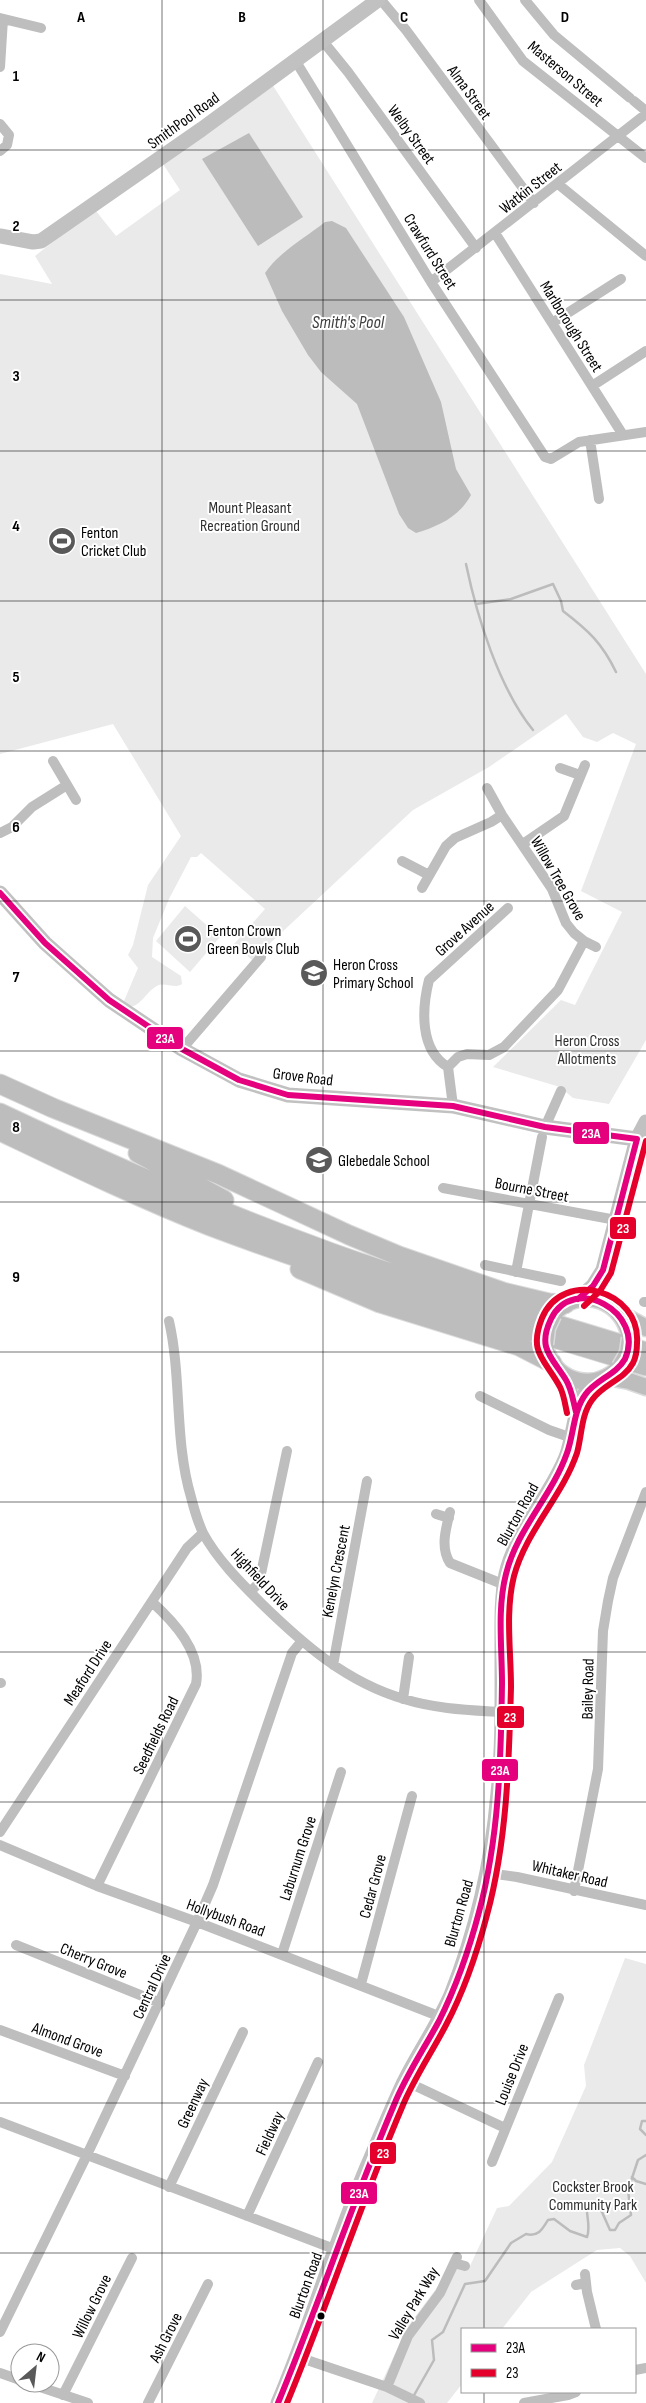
<svg xmlns="http://www.w3.org/2000/svg" width="646" height="2403" font-family="'Sofia Sans Condensed',sans-serif">
<rect width="100%" height="100%" fill="#fff"/>
<path fill="#eaeaea" d="M272 84 646 674V1040L609 1104 573 1098 560 1087 493 1067 561 1000 575 1005 622 912 581 891 636 744 613 733 597 742 583 737 566 714 489 767 413 810 252 960 234 944 265 909 201 853 197 857H191L169 899 153 938 152 957 181 976 182 984C175 989 167 983 159 985 146 990 142 1007 128 1007L124 1001 138 968 128 955 133 945 148 885 181 836 113 724 0 754V274L52 284 35 256 64 233 96 211 116 236 180 190 163 164Z
M185 906 220 937 190 972 156 941Z
M625 1958 646 1964V2283L630 2256 620 2248 597 2250 531 2292 502 2329H462V2384L447 2403H372L408 2326 445 2277 452 2259 470 2266 497 2208 509 2206 552 2162 586 2086 584 2065Z"/>
<path fill="#bcbcbc" d="M249 133 303 217 258 246 202 159Z
M332 221 346 228 404 317 441 402 456 469 471 495C459 517 439 526 416 533L408 528 399 514 357 404 321 372 308 355 282 311 265 273C279 252 305 238 325 222Z"/>
<g fill="none" stroke-linecap="round" stroke-linejoin="round">
<path stroke="#bcbcbc" stroke-width="2.5" d="M466 564C477 617 499 688 533 730
M476 604 511 599 553 584 561 601 563 611C589 631 602 643 616 672
M646 2121H642L640 2129 646 2135
M632 2177 636 2181 646 2184
M413 2397 434 2360 432 2340 443 2332 465 2284 485 2281 511 2243 526 2234C538 2237 542 2230 548 2220L554 2219 570 2231 587 2237C591 2226 586 2217 587 2206L595 2204 602 2212 610 2230H615L619 2223 631 2215 628 2190 638 2160 646 2155"/>
<g stroke="#dbdbdb" stroke-width="19">
<path id="primary" d="M556 1311C584 1285 624 1301 630 1338
M621 1314 646 1328
M546 1351C558 1384 596 1392 620 1367
M607 1377 629 1381 646 1387"/>
</g>
<g stroke="#dbdbdb" stroke-width="21">
<path id="highway" d="M0 1084 53 1108 218 1174 349 1235 399 1256 503 1292 549 1303 565 1304
M0 1113C108 1164 219 1212 332 1253 435 1290 541 1319 646 1352
M0 1131C69 1164 139 1198 210 1226 353 1280 500 1321 646 1366
M138 1153 224 1200
M300 1269 380 1303 519 1346 552 1363"/>
</g>
<path stroke="#bebebe" stroke-width="10" d="M381 0 406 30 534 203
M479 0 523 61 646 158
M525 0 554 35 630 98
M0 18 41 28
M322 40 348 72 476 248
M295 60 431 282 545 457 551 459 579 442 646 432
M0 67 3 19
M634 101 646 111
M0 124 9 135 7 145 0 151
M558 184 646 256
M495 233 623 435
M431 282 646 114
M552 323 621 279
M592 386 646 351
M590 440 599 499
M53 761 76 800
M560 768 580 775
M0 833 12 827 32 807 67 785
M523 844 564 816 585 765
M402 861 429 875
M422 888 446 846 455 838 491 822 502 815
M584 941 596 947
M182 1049 261 957
M448 1067 458 1057 467 1054 489 1055 504 1047 558 990 584 941 574 933 566 923 552 889 502 815 487 788
M453 1106 448 1067C419 1050 422 1008 429 980L508 908
M545 1127 561 1091
M443 1188 616 1220
M485 1265 561 1281
M516 1272 542 1137
M644 1302H646
M169 1321C182 1378 174 1440 191 1497 194 1509 198 1522 203 1533 217 1559 240 1582 261 1603 303 1644 346 1682 404 1699 436 1709 469 1710 501 1712
M480 1396 549 1430 572 1438
M450 1512C446 1528 440 1548 450 1563L505 1585
M436 1514 449 1518
M250 1592 259 1583 287 1451
M333 1665 367 1481
M0 1683H1
M403 1699 409 1657
M0 1832 187 1548 203 1533
M0 1845 97 1886 197 1922 441 2017
M488 1873 517 1877 646 1905
M97 1886 196 1684C202 1652 174 1622 152 1602
M574 1891 598 1769 603 1631 608 1601 613 1578 646 1492
M16 1945 160 2003
M282 1954 341 1772
M361 1984 412 1796
M0 2030 125 2076
M405 2081 505 2128
M0 2122 337 2250
M492 2162 559 1998
M169 2187 243 2032
M247 2216 318 2062
M454 2263 465 2266
M585 2274 587 2292 596 2329
M576 2285 586 2283
M0 2332 85 2159 197 1922 213 1885 292 1653 301 1642
M298 2357 387 2387 420 2403
M635 2370 646 2368
M0 2373 20 2380
M28 2383 88 2403
M387 2387 408 2336 440 2293 457 2257
M63 2395 132 2258
M148 2403 208 2284
M524 2403 568 2395 576 2392"/>
<path stroke="#c1c1c1" stroke-width="15" d="M0 236 33 242 41 241 202 129 378 0
M0 893 45 943 109 1000 182 1049 239 1080 288 1095 453 1106 545 1127 637 1139
M578 1299 593 1286 603 1270 637 1139 646 1122
M560 1373 568 1385 576 1412
M278 2403C311 2326 334 2245 367 2167 379 2139 391 2110 404 2082 419 2052 438 2025 451 1995 477 1930 492 1863 498 1793 503 1746 502 1698 502 1651 502 1626 501 1599 506 1574 515 1533 550 1497 566 1457 576 1433 572 1393 600 1380"/>
<use href="#primary" stroke="#bdbdbd" stroke-width="16"/>
<use href="#highway" stroke="#bdbdbd" stroke-width="19"/>
<g stroke="#dbdbdb" stroke-width="19" stroke-linecap="butt">
<path id="primary-bridge" d="M545 1344 547 1328 553 1315
M620 1367 628 1353 630 1338"/>
</g>
<use href="#primary-bridge" stroke="#bdbdbd" stroke-width="16"/>
<g stroke="#fff" stroke-width="10">
<path id="bus-1" d="M0 893 45 943 109 1000 182 1049 239 1080 288 1095 453 1106 545 1127 637 1139 603 1270 593 1286 578 1299
M278 2403C319 2304 352 2203 394 2105 406 2075 424 2049 439 2021 456 1987 469 1950 479 1912 499 1838 501 1760 502 1683 502 1647 497 1609 506 1574 517 1529 552 1496 567 1453 574 1434 573 1412 585 1395 595 1380 616 1375 625 1359 646 1312 573 1273 551 1319 537 1348 551 1356 566 1380 572 1390 573 1401 576 1412"/>
</g>
<g stroke="#fff" stroke-width="10">
<path id="bus-2" d="M584 1306 600 1291 611 1273 646 1141
M287 2403C328 2304 361 2203 403 2105 415 2077 432 2052 446 2025 464 1991 477 1953 487 1915 507 1841 509 1764 511 1687 511 1651 505 1612 514 1576 526 1531 562 1497 577 1453 582 1435 581 1415 592 1400 603 1384 624 1380 633 1363 636 1357 637 1350 637 1343 641 1290 563 1268 542 1318 528 1353 545 1359 560 1387 564 1395 565 1404 567 1413"/>
</g>
<use href="#bus-1" stroke="#e5007d" stroke-width="6"/>
<use href="#bus-2" stroke="#e4002b" stroke-width="6"/>
</g>
<path fill="none" stroke="#000" stroke-width="1" stroke-opacity="0.55" d="M162 0V2403M323 0V2403M484 0V2329M0 150H646M0 300H646M0 451H646M0 601H646M0 751H646M0 901H646M0 1051H646M0 1202H646M0 1352H646M0 1502H646M0 1652H646M0 1802H646M0 1952H646M0 2103H646M0 2253H646M484 2392V2403"/>
<defs>
<g id="stadium-disc" transform="scale(1.4375)"><circle r="9.5" fill="#595959" stroke="#fff"/><path d="M0-5a6.5 5 0 1 0 0 10a6.5 5 0 1 0 0-10ZM-3.5-1.8h7v3.6h-7Z" fill="#fff"/></g>
<g id="school-disc" transform="scale(1.4375)"><circle r="9.5" fill="#595959" stroke="#fff"/><path d="M0-5L7-2L0 1L-7-2ZM-4 1L0 2.5L4 1V4Q0 6-4 4Z" fill="#fff"/></g>
</defs>
<g fill-rule="evenodd">
<use href="#stadium-disc" x="62" y="541"/>
<use href="#stadium-disc" x="188" y="939"/>
<use href="#school-disc" x="314" y="973"/>
<use href="#school-disc" x="319" y="1160"/>
</g>
<circle fill="#000" stroke="#fff" stroke-width="2" cx="321" cy="2316" r="4.5"/>
<g text-anchor="middle" stroke-width="4" stroke-linejoin="round" paint-order="stroke">
<g font-size="16" fill="#000" stroke="#fff">
<text transform="translate(566 73) rotate(40)" y="6">Masterson Street</text>
<text transform="translate(470 92) rotate(54)" y="6">Alma Street</text>
<text transform="translate(183 120) rotate(-36)" y="6">SmithPool Road</text>
<text transform="translate(412 134) rotate(54)" y="6">Welby Street</text>
<text transform="translate(530 187) rotate(-38)" y="6">Watkin Street</text>
<text transform="translate(431 251) rotate(58)" y="6">Crawfurd Street</text>
<text transform="translate(572 326) rotate(58)" y="6">Marlborough Street</text>
<text transform="translate(559 878) rotate(60)" y="6">Willow Tree Grove</text>
<text transform="translate(464 928) rotate(-42)" y="6">Grove Avenue</text>
<text transform="translate(303 1076) rotate(7)" y="6">Grove Road</text>
<text transform="translate(532 1189) rotate(11)" y="6">Bourne Street</text>
<text transform="translate(517 1514) rotate(-61)" y="6">Blurton Road</text>
<text transform="translate(335 1571) rotate(-79)" y="6">Kenelyn Crescent</text>
<text transform="translate(261 1579) rotate(47)" y="6">Highfield Drive</text>
<text transform="translate(87 1672) rotate(-57)" y="6">Meaford Drive</text>
<text transform="translate(587 1689) rotate(-89)" y="6">Bailey Road</text>
<text transform="translate(155 1735) rotate(-64)" y="6">Seedfields Road</text>
<text transform="translate(297 1858) rotate(-72)" y="6">Laburnum Grove</text>
<text transform="translate(570 1873) rotate(13)" y="6">Whitaker Road</text>
<text transform="translate(372 1886) rotate(-75)" y="6">Cedar Grove</text>
<text transform="translate(458 1913) rotate(-74)" y="6">Blurton Road</text>
<text transform="translate(226 1917) rotate(20)" y="6">Hollybush Road</text>
<text transform="translate(94 1960) rotate(22)" y="6">Cherry Grove</text>
<text transform="translate(151 1986) rotate(-65)" y="6">Central Drive</text>
<text transform="translate(68 2039) rotate(20)" y="6">Almond Grove</text>
<text transform="translate(511 2074) rotate(-68)" y="6">Louise Drive</text>
<text transform="translate(192 2103) rotate(-65)" y="6">Greenway</text>
<text transform="translate(269 2133) rotate(-65)" y="6">Fieldway</text>
<text transform="translate(305 2285) rotate(-70)" y="6">Blurton Road</text>
<text transform="translate(413 2303) rotate(-59)" y="6">Valley Park Way</text>
<text transform="translate(91 2306) rotate(-64)" y="6">Willow Grove</text>
<text transform="translate(165 2337) rotate(-63)" y="6">Ash Grove</text>
</g>
<g font-size="16" fill="#2f2f2f" stroke="#fff">
<text x="250" y="513">Mount Pleasant<tspan x="250" dy="18">Recreation Ground</tspan></text>
<text x="587" y="1046">Heron Cross<tspan x="587" dy="18">Allotments</tspan></text>
<text x="593" y="2192">Cockster Brook<tspan x="593" dy="18">Community Park</tspan></text>
</g>
<g font-size="16" fill="#000" stroke="#fff" text-anchor="start">
<text x="81" y="538">Fenton<tspan x="81" dy="18">Cricket Club</tspan></text>
<text x="207" y="936">Fenton Crown<tspan x="207" dy="18">Green Bowls Club</tspan></text>
<text x="333" y="970">Heron Cross<tspan x="333" dy="18">Primary School</tspan></text>
<text x="338" y="1166">Glebedale School</text>
</g>
<g font-size="18" font-style="italic" fill="#404040" stroke="#fff">
<text x="348" y="328">Smith's Pool</text>
</g>
</g>
<g font-size="16" text-anchor="middle" font-weight="bold" fill="#000" stroke="#fff" stroke-width="4" stroke-linejoin="round" paint-order="stroke">
<text x="81" y="22">A</text>
<text x="242" y="22">B</text>
<text x="404" y="22">C</text>
<text x="565" y="22">D</text>
<text x="16" y="81">1</text>
<text x="16" y="231">2</text>
<text x="16" y="381">3</text>
<text x="16" y="531">4</text>
<text x="16" y="682">5</text>
<text x="16" y="832">6</text>
<text x="16" y="982">7</text>
<text x="16" y="1132">8</text>
<text x="16" y="1282">9</text>
</g>
<g stroke="#fff" stroke-width="2">
<rect x="146" y="1026" width="38" height="24" rx="5" fill="#e5007d"/>
<rect x="572" y="1121" width="38" height="24" rx="5" fill="#e5007d"/>
<rect x="609" y="1216" width="28" height="24" rx="5" fill="#e4002b"/>
<rect x="496" y="1705" width="29" height="24" rx="5" fill="#e4002b"/>
<rect x="481" y="1758" width="38" height="24" rx="5" fill="#e5007d"/>
<rect x="369" y="2141" width="28" height="24" rx="5" fill="#e4002b"/>
<rect x="340" y="2181" width="38" height="24" rx="5" fill="#e5007d"/>
</g>
<g font-size="14" text-anchor="middle" font-weight="bold" fill="#fff">
<text x="165" y="1043">23A</text>
<text x="591" y="1138">23A</text>
<text x="623" y="1233">23</text>
<text x="510" y="1722">23</text>
<text x="500" y="1775">23A</text>
<text x="383" y="2158">23</text>
<text x="359" y="2198">23A</text>
</g>
<rect x="461" y="2328" width="175" height="65" fill="#ffffff" stroke="#999999"/>
<rect x="471" y="2344" width="25" height="8" fill="#e5007d" stroke="#999999"/>
<text x="506" y="2353" font-size="15" fill="#000000">23A</text>
<rect x="471" y="2369" width="25" height="8" fill="#e4002b" stroke="#999999"/>
<text x="506" y="2378" font-size="15" fill="#000000">23</text>
<g transform="translate(35 2368) rotate(28)"><circle r="24" fill="#ffffff" stroke="#999999"/>
<path d="M0-4L9 19L0 12L-9 19Z" fill="#595959"/>
<text y="-8" font-size="14" font-weight="bold" text-anchor="middle" fill="#000000">N</text>
</g>
</svg>
